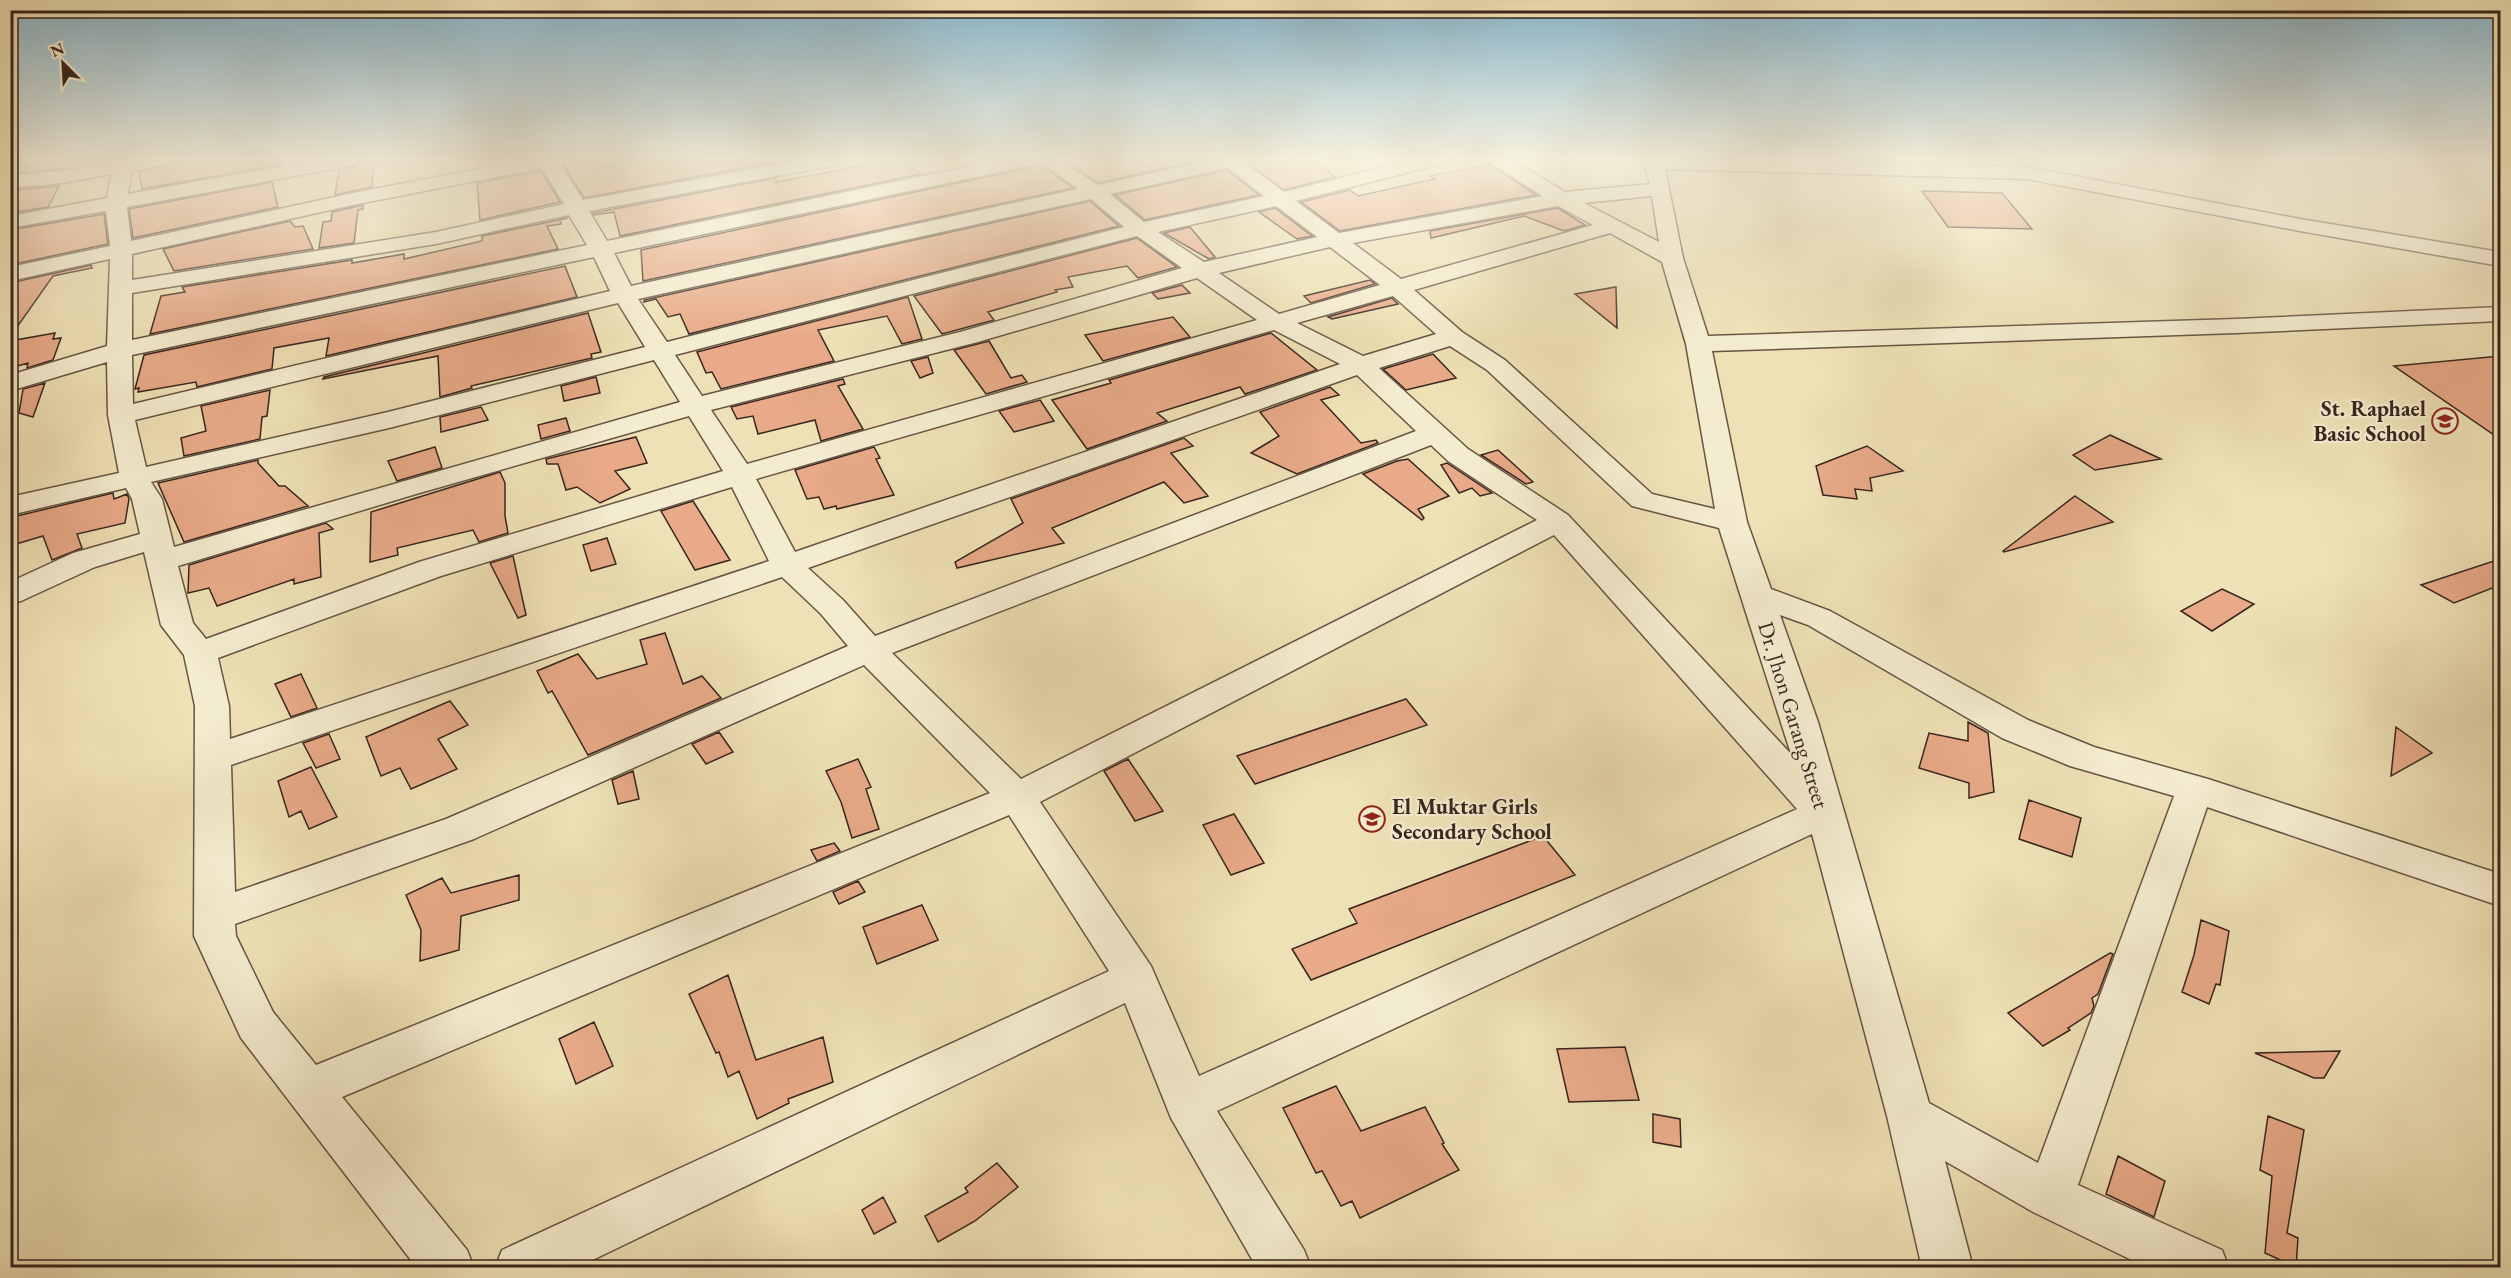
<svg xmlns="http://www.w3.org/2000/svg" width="2511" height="1278" font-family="'EB Garamond',serif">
<rect width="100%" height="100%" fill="#eee1b5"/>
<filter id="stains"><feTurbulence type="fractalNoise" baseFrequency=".00333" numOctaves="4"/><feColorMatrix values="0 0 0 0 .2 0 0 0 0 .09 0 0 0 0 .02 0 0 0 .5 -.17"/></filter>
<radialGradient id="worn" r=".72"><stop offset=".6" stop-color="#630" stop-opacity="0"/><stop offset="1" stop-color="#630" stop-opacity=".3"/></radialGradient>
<path fill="#e8aa88" stroke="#38251e" stroke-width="1.5" d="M64 160H73L69 168 17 173 18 168Z
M170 160H282L280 165 142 189 139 172 165 166Z
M361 160H374L372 187 335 195 339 170 357 166Z
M566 160H601L602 167 639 160H774L775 162 584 198 563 164Z
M893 160 903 165 907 164 921 174 620 236 614 212 594 215 593 213 776 178V182Z
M1064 160H1204L1098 183Z
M1251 160H1314L1335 177 1284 190 1249 164Z
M1038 163 1073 188 643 281 641 250 1029 168Z
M1489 164 1536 195 1340 231 1301 202 1350 190 1358 196 1435 179 1430 176Z
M1227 170 1259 195 1145 220 1115 195Z
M541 171 560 202 480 220 477 183Z
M272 182 278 207 133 238 129 209Z
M59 186 48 207 11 213 15 190Z
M1922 191 2002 193 2032 229 1948 227Z
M1090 201 1119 226 689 334 680 314 668 317 656 299 644 302V300Z
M363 205V209L358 210 354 243 319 248 323 222 331 221 332 212Z
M1275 208 1312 236 1297 239 1259 212Z
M1558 208 1585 225 1564 231 1524 216 1431 238 1430 231Z
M104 214 108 244 10 265V230Z
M568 218 560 219 561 224 547 226 558 249 150 334 161 296 185 292 182 287 352 260V263L404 254V259L482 241V236Z
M290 221 295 227 303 226 313 249 174 271 163 249Z
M1190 227 1215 257 1209 259 1164 233Z
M1137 238 1177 267 1138 278 1127 266 1068 277 1073 287 1055 290 1057 292 988 312 994 320 942 334 914 296Z
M91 265 92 268 53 276 10 337V283Z
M565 266 577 297 326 356 329 338 274 348 272 369 197 387 196 382 138 392 139 388 135 389 144 355Z
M1370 280 1375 284 1311 303 1304 296Z
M1182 285 1190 293 1158 299 1152 293Z
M1616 287 1617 328 1575 294Z
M908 297 922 339 902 344 887 316 818 330 834 361 721 389 712 372 706 373 697 352Z
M1392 298 1398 304 1332 319 1328 317Z
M588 313 601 352 591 354 592 358 471 386 472 388 440 397 438 356 323 379 324 377Z
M1173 317 1190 337 1103 361 1085 335Z
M55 333 53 339 61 338 53 360 27 368 28 363 10 368V341Z
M1271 333 1317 370 1245 394 1240 387 1157 413 1167 421 1087 449 1052 400 1111 383 1109 380Z
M989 341 1011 378 1022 375 1027 382 986 394 954 350Z
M1433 354 1456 378 1406 390 1383 369Z
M2500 356V439L2394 366Z
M928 357 933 373 920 378 911 361Z
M596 377 600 393 564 401 561 386Z
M843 379 845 384 838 386 863 429 821 441 815 420 758 434 753 416 737 419 731 407Z
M45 383 33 417 19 413 23 389Z
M1330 387 1339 395 1321 400 1361 443 1376 440 1378 443 1297 474 1251 453 1279 436 1260 412Z
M270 390 267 416 262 417 260 439 184 456 181 438 206 431 201 406Z
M1040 400 1054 421 1014 432 999 411Z
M481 407 488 420 441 432 440 417Z
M566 418 570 431 541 439 538 425Z
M2110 435 2161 459 2095 470 2073 455Z
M636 437 647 463 615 471 630 489 600 503 577 487 566 490 558 464H547L546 459Z
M1184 438 1193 446 1171 453 1208 496 1184 503 1164 482 1052 528 1064 543 957 568 955 562 1023 523 1011 499Z
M1867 446 1903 471 1870 478 1872 491 1855 489 1857 499 1823 495 1816 466Z
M435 447 442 468 397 481 388 461Z
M874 447 880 458 876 459 894 495 837 509 836 506 824 509 819 497 807 499 795 470Z
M1498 450 1533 482 1526 484 1481 455Z
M1408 459 1449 496 1418 509 1424 518 1422 520 1363 474 1397 461Z
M258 460V463L279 486H285L308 506 184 542 158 483Z
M1447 463 1492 493 1480 496 1472 488 1459 493 1441 465Z
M500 472 505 483V516L508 533 479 542 473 530 397 548 398 555 370 562 371 512Z
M113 493 114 499 127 494 129 499 125 523 77 534 82 548 52 560 43 536 16 544 12 529 17 516Z
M2075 496 2113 522 2004 552 2003 551Z
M693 501 730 560 695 570 661 511Z
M326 523 333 529 319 533 321 577 294 584V579L217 606 209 588 188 593 189 565Z
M607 538 616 564 591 571 583 545Z
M513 556 526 615 518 618 490 563Z
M2500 559V585L2454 603 2421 585Z
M2222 589 2254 604 2212 631 2181 611Z
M665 633 683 684 702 676 721 698 588 755 552 691 548 693 537 671 578 654 597 679 647 664 640 640Z
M301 674 317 708 291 717 275 684Z
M1406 699 1427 725 1255 784 1237 756Z
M450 701 468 725 438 739 457 769 411 789 400 768 381 776 366 737Z
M1968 722 1988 733 1994 792 1969 798V783L1919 768 1929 733 1968 741Z
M2396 727 2432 753 2391 776Z
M719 732 733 752 706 764 692 744Z
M329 734 340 759 316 768 303 743Z
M858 759 871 787 866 789 879 829 852 838 841 802 826 771Z
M1128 759 1163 811 1135 821 1104 771Z
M311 767 337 817 309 829 301 811 289 817 278 781Z
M633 771 639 799 618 804 612 780Z
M2029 800 2081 818 2072 857 2019 839Z
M1234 814 1264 863 1231 875 1203 825Z
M1543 836 1575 875 1311 980 1292 949 1357 923 1349 909Z
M834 843 840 851 817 861 811 850Z
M519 875V900L461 916 459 950 420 961 421 930 406 895 442 878 451 893Z
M858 881 865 892 839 904 833 892Z
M922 905 938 940 877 964 863 927Z
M2201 920 2229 931 2220 985 2216 984 2209 1004 2182 992 2194 955Z
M2110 953 2113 954 2098 994 2092 998 2094 1006 2091 1013 2068 1028 2070 1030 2043 1046 2008 1013Z
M728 975 756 1060 823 1037 833 1082 788 1099 789 1103 757 1119 739 1071 728 1077 719 1052 716 1053 689 994Z
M594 1022 613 1066 576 1084 559 1039Z
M1625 1047 1639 1100 1569 1102 1557 1049Z
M2340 1051 2324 1078H2314L2255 1053Z
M1336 1086 1361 1131 1425 1107 1444 1143 1442 1144 1459 1170 1360 1218 1352 1201 1341 1206 1322 1171 1316 1173 1283 1108Z
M1653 1114 1680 1119 1681 1147 1653 1142Z
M2268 1116 2304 1130 2287 1233 2298 1238 2296 1267 2265 1253 2272 1176 2260 1170Z
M2118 1156 2165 1181 2154 1217 2106 1194Z
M997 1163 1018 1187 975 1221 938 1242 925 1216 968 1192 965 1188Z
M883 1197 896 1222 874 1234 862 1210Z"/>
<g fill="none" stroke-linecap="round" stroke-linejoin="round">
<g stroke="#665444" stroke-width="3">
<path id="minor" d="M113 160H168L165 164 131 171 128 194 318 160H359L356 164 349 166 127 207 131 241 353 193 525 160H564L560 164 583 200 800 160H840L837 164 830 166 589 211 607 241 1001 160H1060L1098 185 1213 160H1249L1246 164 1284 192 1412 160H1444L1441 164 1296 201 1339 233 1542 196 1492 164 1489 160H1512L1565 192 1650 184 1643 160H1752L2027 167 2300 219 2500 252V266L2300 231 2027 179 1665 169 1683 258 1708 336 2236 319 2500 307V321L2236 333 1712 351 1747 522 1771 589 1830 611 2028 720 2094 747 2208 779 2500 874V906L2207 807 2078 1185 2222 1250 2229 1268H2148L2033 1212 1945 1161 1973 1268H1922L1887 1116 1812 834 1217 1111 1304 1250 1311 1268H1257L1171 1118 1125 1003 576 1268H495L502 1250 1109 971 1009 815 342 1097 467 1250 474 1268H417L241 1038 194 936 195 706 184 655 161 625 144 552 95 567 21 601 10 604V582L73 553 140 534 132 499 126 488 10 515V497L119 473 108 415 107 362 10 391V375L107 346 110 259 10 281V267L110 246 106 211 10 228V216L107 198 111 174 63 183 10 188V176L63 171 113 162ZM1038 160 1078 189 631 286 614 253 1028 166 1035 164ZM542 168 564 204 436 232 132 280V254L353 205ZM1228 168 1264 196 1144 222 1110 194ZM1652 196 1659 242 1584 203ZM1091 199 1124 227 667 342 638 299ZM1276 206 1317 237 1204 262 1158 232ZM1558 206 1593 225 1401 279 1353 243ZM569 215 587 245 132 340V293L436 244ZM1610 233 1662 262 1686 344 1715 509 1652 494 1505 360 1462 332 1414 290ZM1137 236 1182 268 960 332 702 396 675 355ZM1330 247 1380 285 1279 314 1219 273ZM594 257 610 291 133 404 132 355ZM1197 278 1257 320 747 464 711 410 978 342ZM1393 296 1436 334 1363 356 1297 323ZM618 303 645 347 388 412 146 467 135 420ZM1274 330 1340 364 795 552 756 479ZM1450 346 1487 370 1632 506 1719 528 1791 754 1568 515 1468 449 1379 368ZM654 360 680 402 174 547 162 499 151 482 389 428ZM1357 375 1416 431 875 636 843 600 808 568ZM689 416 723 471 419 562 206 639 193 623 178 566 416 494ZM1431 445 1448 461 1537 520 1021 779 892 653ZM732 487 769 561 230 739 229 706 218 658 441 576ZM1554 535 1797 809 1199 1076 1151 966 1040 802ZM782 577 821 614 848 646 446 819 235 892 231 765ZM1780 615 1808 625 2002 738 2070 766 2174 796 2038 1163 1929 1103 1818 722ZM864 665 990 793 316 1065 273 1012 236 936 235 924 474 839Z"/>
</g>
<use href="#minor" fill="#f4eccf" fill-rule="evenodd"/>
</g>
<linearGradient id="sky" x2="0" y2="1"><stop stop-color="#89b8cf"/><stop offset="0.47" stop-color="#f7f2de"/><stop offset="1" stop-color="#f7f2de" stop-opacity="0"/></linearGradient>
<rect width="2511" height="339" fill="url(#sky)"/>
<defs>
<g id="school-ring" transform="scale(1.35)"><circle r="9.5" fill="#f4eccf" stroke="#8f2418" stroke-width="1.5"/><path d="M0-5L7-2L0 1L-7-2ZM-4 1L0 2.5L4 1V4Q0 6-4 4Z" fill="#8f2418"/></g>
</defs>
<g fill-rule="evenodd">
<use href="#school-ring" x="2445" y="421"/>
<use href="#school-ring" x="1372" y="819"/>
</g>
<g text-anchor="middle" stroke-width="4.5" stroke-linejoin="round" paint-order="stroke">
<g font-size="22" font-weight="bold" fill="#38251e" stroke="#f4eccf" text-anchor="end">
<text x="2426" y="416">St. Raphael<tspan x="2426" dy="25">Basic School</tspan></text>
<text x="1392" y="814" text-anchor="start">El Muktar Girls<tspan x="1392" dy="25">Secondary School</tspan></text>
</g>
<g font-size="22" fill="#38251e" stroke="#f4eccf">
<text transform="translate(1794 715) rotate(73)" y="8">Dr. Jhon Garang Street</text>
</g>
</g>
<rect width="2511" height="1278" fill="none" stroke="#eee1b5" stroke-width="36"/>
<rect x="12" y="12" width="2487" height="1254" fill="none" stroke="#38251e" stroke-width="3"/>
<rect x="18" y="18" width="2475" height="1242" fill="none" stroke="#38251e" stroke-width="1.5"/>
<g transform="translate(63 63) rotate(336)" stroke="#f4eccf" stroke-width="4.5" paint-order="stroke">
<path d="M0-4.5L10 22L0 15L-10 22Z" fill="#38251e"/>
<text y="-9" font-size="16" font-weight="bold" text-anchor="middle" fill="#38251e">N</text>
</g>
<rect width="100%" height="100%" filter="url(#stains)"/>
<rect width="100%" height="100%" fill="url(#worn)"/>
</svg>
